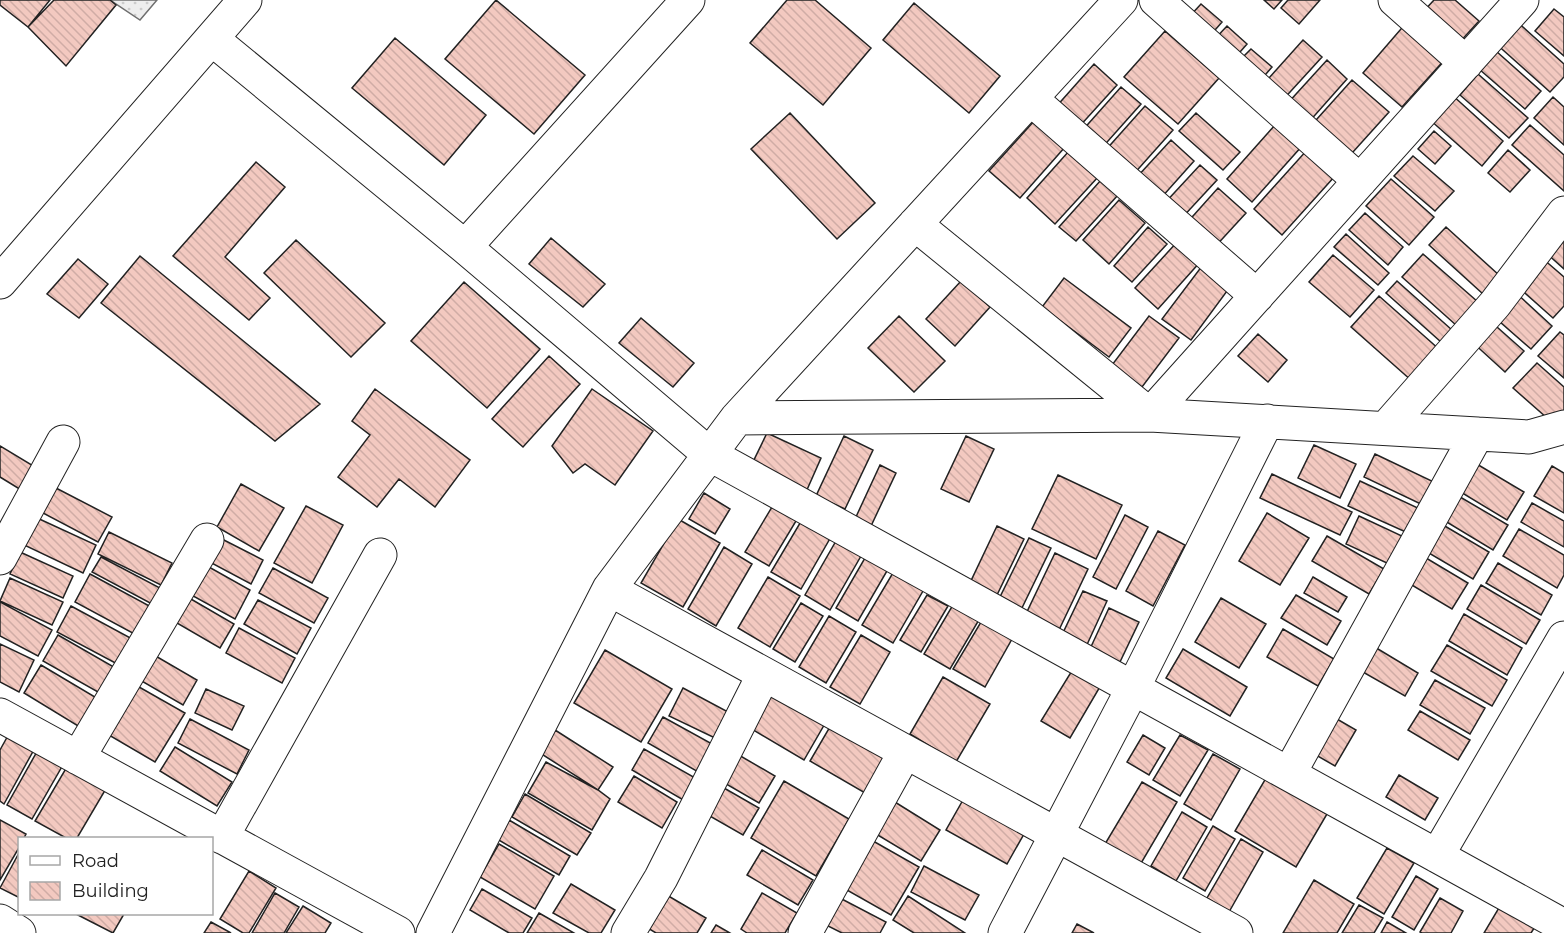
<svg xmlns="http://www.w3.org/2000/svg" width="1564" height="933" font-family="Montserrat,sans-serif">
<defs>
<pattern id="grass-dots" width="8" height="8" patternUnits="userSpaceOnUse" patternTransform="scale(1.5)"><rect width="8" height="8" fill="#eee"/><path d="M2 2h.1M6 6h.1" fill="none" stroke="#ccc" stroke-width="1.8" stroke-linecap="round"/></pattern>
<pattern id="building-back-hatch" width="6" height="6" patternUnits="userSpaceOnUse" patternTransform="scale(1.5)"><rect width="6" height="6" fill="#f3c9c0"/><path d="M-1 5l2 2M0 0l6 6M5-1l2 2" fill="none" stroke="#d0aca5"/></pattern>
</defs>
<rect width="100%" height="100%" fill="#fff"/>
<path fill="url(#grass-dots)" stroke="#6f6f6f" stroke-width="1.5" d="M110 0H157L140 20Z"/>
<path fill="url(#building-back-hatch)" stroke="#222" stroke-width="1.5" d="M0 0H50L28 27 0 5Z
M54 0H110L116 5 66 66 28 27Z
M496 0 585 75 534 134 445 59Z
M787 0H815L871 48 823 105 750 43Z
M1264 0H1282L1274 9Z
M1288 0H1320L1299 24 1281 8Z
M1434 0H1455L1479 21 1458 44 1422 13Z
M914 3 1000 76 969 113 883 40Z
M1201 4 1222 22 1209 37 1189 17Z
M1554 9 1564 17V56L1535 31Z
M1514 19 1564 64V77L1550 92 1494 42Z
M1407 22 1447 57 1402 107 1363 73Z
M1227 26 1247 44 1233 60 1212 42Z
M1165 31 1219 78 1178 124 1124 77Z
M395 38 486 115 444 165 352 88Z
M1303 40 1322 57 1280 103 1261 87Z
M1251 49 1272 67 1259 82 1237 63Z
M1496 51 1541 91 1525 109 1479 69Z
M1327 60 1347 79 1308 123 1287 104Z
M1094 64 1117 85 1078 128 1055 108Z
M1478 74 1528 118 1509 138 1460 95Z
M1352 80 1389 112 1344 162 1308 129Z
M1121 87 1141 104 1100 150 1081 132Z
M1451 94 1503 141 1482 166 1429 119Z
M1553 97 1564 107V145L1534 118Z
M1145 106 1173 130 1132 176 1104 152Z
M790 113 875 203 837 239 751 149Z
M1196 113 1240 152 1223 170 1179 131Z
M1035 120 1065 147 1020 198 989 171Z
M1276 124 1302 146 1252 202 1227 179Z
M1530 125 1564 155V191L1512 145Z
M1434 131 1451 146 1435 164 1418 149Z
M1171 140 1194 161 1161 198 1137 177Z
M1307 150 1335 176 1282 235 1254 209Z
M1508 150 1530 170 1510 192 1488 173Z
M1069 151 1098 177 1055 224 1027 198Z
M1413 156 1454 191 1435 211 1394 176Z
M256 162 285 187 225 257 270 298 249 320 173 256Z
M1200 165 1217 180 1180 220 1163 205Z
M1391 179 1434 217 1409 245 1366 206Z
M1101 180 1118 195 1076 241 1059 227Z
M1218 188 1246 213 1213 249 1185 225Z
M1119 200 1145 223 1109 264 1083 240Z
M1365 213 1403 247 1388 265 1349 230Z
M1148 227 1167 244 1132 282 1114 266Z
M1446 227 1500 276 1483 294 1429 245Z
M1346 234 1389 273 1378 285 1334 247Z
M1564 236V269L1544 251Z
M551 238 605 284 583 307 529 264Z
M296 240 385 323 351 357 264 273Z
M1178 241 1201 261 1158 309 1135 288Z
M1423 254 1478 302 1456 325 1402 277Z
M1333 255 1374 290 1350 317 1309 282Z
M140 256 320 404 275 441 101 303Z
M1542 258 1564 277V306L1553 318 1517 286Z
M78 259 108 284 79 318 47 294Z
M1202 266 1230 287 1191 340 1162 319Z
M1064 278 1131 328 1109 357 1042 307Z
M961 281 990 307 955 346 926 319Z
M1397 281 1452 330 1441 342 1386 293Z
M464 282 540 349 487 408 411 341Z
M1514 291 1552 326 1531 349 1492 315Z
M1379 296 1440 350 1412 381 1351 327Z
M899 316 945 361 914 392 868 348Z
M1149 316 1179 338 1142 387 1112 365Z
M641 318 694 363 673 387 619 343Z
M1488 319 1524 351 1505 372 1470 340Z
M1560 332 1564 335V378L1538 356Z
M1258 334 1287 360 1268 382 1238 356Z
M549 356 580 384 523 447 492 419Z
M1537 363 1564 387V415L1555 425 1513 388Z
M375 389 470 460 435 507 399 479 377 507 338 477 370 435 352 421Z
M592 389 653 431 615 485 585 464 573 473 552 446Z
M767 433 821 458 806 492 751 466Z
M844 436 873 450 845 509 816 496Z
M966 436 994 449 969 502 941 489Z
M1314 445 1356 464 1340 498 1298 478Z
M0 446 40 470 26 493 0 477Z
M1375 454 1436 483 1425 506 1364 477Z
M1470 460 1524 492 1507 520 1454 488Z
M880 465 896 473 871 526 855 519Z
M1552 466 1564 473V513L1534 496Z
M1272 474 1352 512 1340 535 1260 498Z
M1058 475 1122 505 1096 559 1032 529Z
M1360 481 1420 509 1408 533 1348 506Z
M241 484 284 508 259 551 217 527Z
M54 487 112 517 98 542 41 512Z
M704 493 730 509 715 534 689 519Z
M1455 494 1508 525 1493 550 1440 518Z
M775 502 799 516 769 566 745 552Z
M1532 503 1564 521V547L1521 522Z
M306 506 343 525 312 583 274 563Z
M1267 513 1309 538 1280 585 1239 561Z
M1125 515 1148 527 1116 589 1093 577Z
M1359 516 1402 536 1389 564 1346 544Z
M35 517 96 545 83 573 22 544Z
M803 518 832 535 801 589 771 572Z
M678 519 720 543 683 607 641 583Z
M1438 522 1489 552 1473 579 1422 549Z
M997 526 1024 539 996 597 969 585Z
M1519 529 1564 555V575L1557 588 1503 556Z
M1158 531 1185 545 1153 606 1126 591Z
M109 532 172 563 161 585 98 554Z
M840 534 865 549 830 610 805 595Z
M216 536 263 560 251 584 204 559Z
M1327 536 1384 569 1369 594 1312 561Z
M1029 538 1051 548 1019 614 997 603Z
M724 547 752 564 716 626 688 609Z
M869 551 891 564 858 621 836 608Z
M20 552 73 576 63 598 10 574Z
M1055 553 1088 569 1058 632 1025 616Z
M1421 555 1468 583 1452 609 1405 581Z
M101 557 160 588 152 604 92 572Z
M200 562 250 590 235 619 184 591Z
M1498 563 1552 595 1541 615 1486 583Z
M897 566 927 584 893 643 862 625Z
M273 568 328 598 314 623 259 593Z
M90 574 155 609 140 637 75 602Z
M768 577 800 596 770 647 738 628Z
M1313 577 1347 597 1338 612 1304 593Z
M10 578 63 602 52 625 0 601Z
M1481 585 1540 620 1526 644 1467 609Z
M1083 591 1107 601 1085 649 1061 637Z
M184 595 234 624 220 648 170 619Z
M927 595 948 606 921 652 900 640Z
M1296 595 1341 621 1327 645 1281 618Z
M957 598 983 613 950 669 924 654Z
M1221 598 1266 624 1239 668 1195 642Z
M258 600 311 628 297 654 244 624Z
M0 602 52 630 38 656 0 636Z
M801 603 823 616 795 662 773 649Z
M71 606 136 641 121 666 57 632Z
M1109 608 1139 622 1119 664 1089 651Z
M1464 614 1522 648 1507 675 1449 641Z
M829 616 856 632 826 683 799 667Z
M981 622 1012 639 985 687 953 669Z
M239 628 295 658 282 683 226 653Z
M1283 629 1334 659 1318 686 1267 657Z
M58 635 119 670 105 696 43 661Z
M861 635 890 652 860 704 830 687Z
M1368 643 1418 673 1405 696 1354 667Z
M0 644 34 660 19 692 0 682Z
M1447 645 1507 680 1492 706 1431 671Z
M1183 649 1247 687 1230 716 1166 678Z
M605 650 672 689 641 742 574 703Z
M147 651 197 680 183 705 133 676Z
M41 665 100 700 83 729 24 693Z
M1073 669 1101 685 1070 738 1041 721Z
M943 677 990 704 956 762 910 734Z
M1435 680 1485 708 1470 734 1420 705Z
M132 683 185 713 155 762 102 731Z
M768 687 827 720 804 760 745 725Z
M683 688 730 713 715 738 669 716Z
M206 689 244 706 232 730 195 713Z
M1420 711 1470 740 1458 760 1408 730Z
M1330 715 1356 730 1335 766 1309 751Z
M663 717 714 745 700 773 648 743Z
M190 719 249 750 237 774 178 743Z
M831 725 894 761 872 797 810 761Z
M555 730 613 767 598 790 540 753Z
M10 732 36 746 4 804 0 801V750Z
M1143 735 1165 748 1149 775 1127 762Z
M1180 735 1208 750 1180 796 1153 780Z
M175 747 232 782 217 806 160 771Z
M39 748 64 763 32 819 7 805Z
M644 749 697 779 685 801 632 770Z
M737 754 775 776 759 803 721 781Z
M1213 754 1240 769 1211 820 1184 804Z
M546 762 598 790 610 799 592 830 528 793Z
M68 765 107 787 77 838H66L35 821Z
M1399 775 1438 798 1425 820 1386 797Z
M634 776 677 802 662 828 618 802Z
M1266 778 1327 814 1296 867 1235 831Z
M784 781 849 819 816 876 751 838Z
M1142 782 1177 802 1140 865 1105 844Z
M717 784 759 808 743 835 701 811Z
M525 794 591 833 577 855 512 817Z
M890 799 940 830 921 861 871 831Z
M963 800 1024 834 1007 864 946 830Z
M1182 812 1207 827 1176 881 1151 866Z
M0 820 26 834 24 838H20V846L0 880Z
M509 820 570 856 559 875 497 839Z
M1213 826 1235 839 1205 891 1183 878Z
M866 837 919 867 891 915 838 885Z
M1241 839 1263 852 1229 912 1207 898Z
M499 844 554 876 535 909 480 877Z
M1387 848 1414 863 1384 914 1357 898Z
M762 850 813 880 798 905 747 875Z
M20 851V898L0 888Z
M924 866 979 895 965 920 911 892Z
M249 871 276 888 249 933H243L220 919Z
M1416 876 1438 889 1414 930 1392 917Z
M1314 880 1354 904 1337 933H1283Z
M571 884 615 910 601 933H589L553 913Z
M482 889 532 918 523 933H509L470 910Z
M275 893 299 907 284 933H252Z
M762 893 797 913 785 933H747L741 929Z
M665 894 706 918 697 933H656L646 927Z
M836 896 886 922 880 933H842L822 923Z
M908 896 965 933H914L893 920Z
M1440 898 1463 911 1451 933H1422L1420 932Z
M1503 901 1538 922 1531 933H1484Z
M1359 905 1383 918 1374 933H1342Z
M303 906 331 923 325 933H286Z
M539 913 574 933H527Z
M76 914H124L113 933Z
M211 922 231 933H204Z
M1387 922 1406 933H1381Z
M1077 924 1094 933H1072Z
M716 925 730 933H711Z"/>
<g fill="none" stroke-linecap="round" stroke-linejoin="round">
<g stroke="#222" stroke-width="35">
<path id="minor" d="M1156 0 1360 181
M1395 0 1466 63
M212 39 465 247 709 454 1564 926
M1031 99 1257 296
M915 224 1150 415 1522 0
M465 247 688 0
M0 282 245 0
M737 418 1150 415 1529 437 1564 427
M1386 428 1495 304 1564 213
M0 558 63 442
M609 589 1236 933
M0 715 398 933
M78 758 207 540
M1289 774 1477 434
M222 837 380 555
M1437 856 1564 638
M0 921 19 933
M433 933 609 589 737 418 1121 0
M628 933 661 878 764 674
M805 933 905 752
M1005 933 1133 688 1267 421"/>
</g>
<use href="#minor" stroke="#fff" stroke-width="33"/>
</g>
<rect x="18" y="837" width="195" height="78" fill="#ffffff" stroke="#a7a7a7" stroke-width="1.5"/>
<rect x="30" y="856" width="30" height="9" fill="#ffffff" stroke="#a7a7a7" stroke-width="1.5"/>
<text x="72" y="867" font-size="18" fill="#222222">Road</text>
<rect x="30" y="882" width="30" height="18" fill="url(#building-back-hatch)" stroke="#a7a7a7" stroke-width="1.5"/>
<text x="72" y="897" font-size="18" fill="#222222">Building</text>
</svg>
